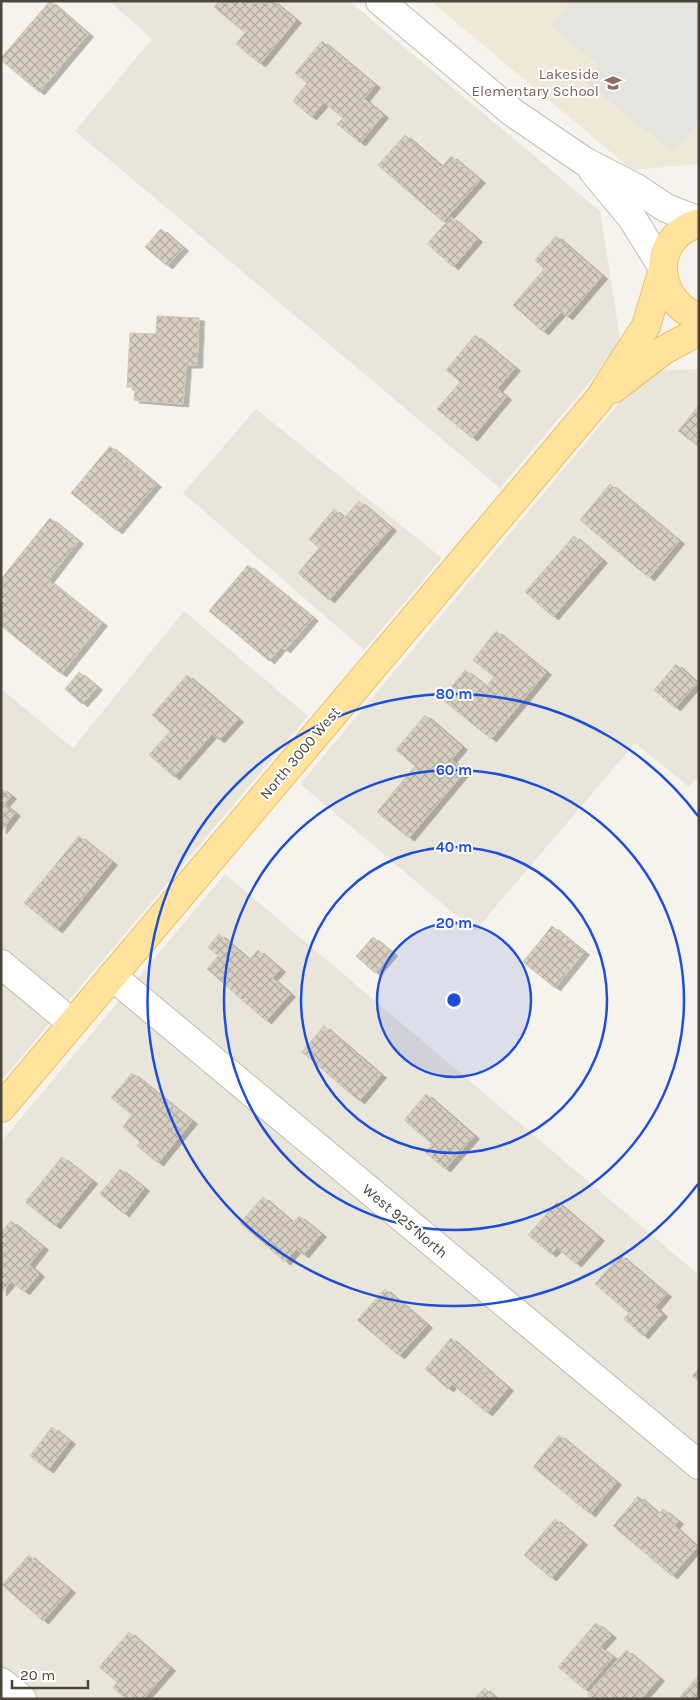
<svg xmlns="http://www.w3.org/2000/svg" width="700" height="1700" font-family="Karla,sans-serif">
<defs>
<pattern id="building-cross-hatch" width="8" height="8" patternUnits="userSpaceOnUse" patternTransform="scale(1.25)"><rect width="8" height="8" fill="#d8cfc1"/><path d="M0 0l8 8M0 8l8-8" fill="none" stroke="#b1aa9e"/></pattern>
<filter id="shadow"><feDropShadow dx="5.5" dy="3" stdDeviation="0" flood-color="#0004"/></filter>
</defs>
<rect width="100%" height="100%" fill="#f6f3ec"/>
<path fill="#eae5da" d="M109 1H349L600 211 621 345 500 488 75 131 152 39Z
M699 369V776L689 787 635 743 475 931 300 784 646 371Z
M256 409 442 558 364 650 183 493Z
M184 611 308 716 1 1081V689L73 748Z
M225 874 699 1275V1699H1V1142Z"/>
<path fill="#efe8d6" d="M431 1H699V164L632 170Z"/>
<path fill="#e5e3e0" d="M572 1H699V121L673 152 585 82 599 65 551 26Z"/>
<path fill="url(#building-cross-hatch)" stroke="#d3c7b4" filter="url(#shadow)" d="M50 1 88 34 39 92 1 60V58Z
M219 1H273L296 20 260 64 236 44 245 33 214 7Z
M322 41 375 85 364 99 383 115 360 143 337 124 343 118 324 102 311 117 293 101 307 83 295 73Z
M405 135 442 167 451 156 480 180 443 222 378 165Z
M451 217 477 239 453 267 427 244Z
M161 229 183 248 167 266 145 247Z
M556 236 602 276 567 317 561 312 543 332 513 305 544 269 535 260Z
M157 316 199 318 197 365H186L183 404 134 400 135 387H127L130 333 156 334Z
M475 335 515 368 497 389 506 397 472 438 437 409 460 382 446 370Z
M699 405V447L678 431Z
M110 446 156 484 117 531 71 493Z
M610 484 679 541 649 578 580 520Z
M359 501 391 528 329 600 298 573 319 548 309 539 334 509 344 518Z
M50 518 78 541 48 580 102 623 61 674 1 626V579Z
M574 536 602 560 553 617 525 592Z
M248 565 313 618 285 650 281 647 269 661 209 611Z
M496 631 546 672 491 739 442 699 465 670 486 686 494 677 473 660Z
M676 664 697 683 675 708 654 690Z
M79 672 97 687 82 704 65 689Z
M187 675 238 719 219 740 212 734 174 777 149 755 170 731 152 715Z
M425 715 462 747 451 760 465 771 409 838 377 812 415 766 396 750Z
M1 788 11 796 4 804 15 813 1 831Z
M79 836 112 862 57 930 24 903Z
M552 926 584 952 555 988 523 962Z
M219 934 249 960 258 950 280 969 272 978 290 994 266 1021 207 969 218 956 208 947Z
M373 937 392 953 375 973 356 956Z
M324 1026 381 1075 359 1101 302 1052Z
M132 1073 192 1121 158 1163 137 1146 140 1142 123 1127 132 1115 111 1098Z
M426 1094 474 1136 445 1169 425 1152 432 1144 404 1120Z
M62 1157 92 1181 55 1226 25 1202Z
M120 1169 144 1188 124 1214 100 1194Z
M263 1197 293 1223 299 1216 321 1234 303 1255 296 1249 285 1262 240 1223Z
M557 1202 599 1238 576 1264 557 1248 551 1254 528 1235Z
M11 1221 43 1247 29 1265 39 1274 24 1292 11 1281 1 1293V1232Z
M620 1255 666 1294 655 1307 662 1314 643 1336 624 1319 629 1313 595 1284Z
M385 1289 427 1325 399 1356 357 1320Z
M451 1338 508 1388 487 1413 452 1384 448 1389 425 1369Z
M699 1367V1382L692 1376Z
M52 1427 70 1441 48 1470 30 1456Z
M559 1435 616 1482 590 1514 533 1467Z
M638 1496 659 1514 663 1509 678 1521 674 1526 697 1547 672 1576 613 1526Z
M555 1519 582 1542 551 1578 524 1555Z
M29 1555 70 1590 43 1621 2 1585Z
M596 1623 611 1635 600 1647 613 1657 585 1690 558 1667Z
M129 1632 170 1668 143 1699H126L113 1688 117 1682 99 1667Z
M626 1650 659 1678 641 1699H592L587 1695Z
M699 1675V1699H678Z
M484 1688 497 1699H475Z"/>
<g fill="none" stroke-linecap="round" stroke-linejoin="round">
<g stroke="#c2bbae" stroke-width="30">
<path id="minor" d="M380 1 512 112 584 161 636 188 666 208 699 221
M593 171 632 218 663 268
M1 964 72 1023
M112 976 699 1465
M1 1682 22 1699"/>
</g>
<g stroke="#e6c16a" stroke-width="30">
<path id="major" d="M699 223C650 237 652 299 699 318
M613 389 664 350 699 331
M1 1108 599 399 646 326 662 273"/>
</g>
<use href="#minor" stroke="#fff" stroke-width="28"/>
<use href="#major" stroke="#ffe39c" stroke-width="28"/>
</g>
<circle cx="454" cy="1000" r="77" fill="#1d4ed8" fill-opacity=".12"/>
<g fill="none" stroke="#1d4ed8" stroke-width="2.5">
<circle cx="454" cy="1000" r="77"/>
<circle cx="454" cy="1000" r="153"/>
<circle cx="454" cy="1000" r="230"/>
<path d="M698 1184A306 306 0 1 1 698 816"/>
</g>
<defs>
<g id="school-bare" transform="scale(1.35)"><path d="M0-5L7-2L0 1L-7-2ZM-4 1L0 2.5L4 1V4Q0 6-4 4Z" fill="#8d6e63" stroke="#fff" stroke-width="2.5" paint-order="stroke"/></g>
</defs>
<g fill-rule="evenodd">
<use href="#school-bare" x="613" y="83"/>
</g>
<g text-anchor="middle" stroke-width="4" stroke-linejoin="round" paint-order="stroke">
<g font-size="15" fill="#785e54" stroke="#fff" text-anchor="end">
<text x="599" y="79">Lakeside<tspan x="599" dy="17">Elementary School</tspan></text>
</g>
<g font-size="15" fill="#4b4439" stroke="#fff">
<text transform="translate(300 753) rotate(-50)" y="5">North 3000 West</text>
<text transform="translate(405 1221) rotate(40)" y="5">West 925 North</text>
</g>
</g>
<circle cx="454" cy="1000" r="8" fill="#1d4ed8" stroke="#fff" stroke-width="2.5"/>
<g font-size="15" text-anchor="middle" font-weight="bold" fill="#1d4ed8" stroke="#fff" stroke-width="4" stroke-linejoin="round" paint-order="stroke">
<text x="454" y="699">80 m</text>
<text x="454" y="775">60 m</text>
<text x="454" y="852">40 m</text>
<text x="454" y="928">20 m</text>
</g>
<rect width="700" height="1700" fill="none" stroke="#4b4439" stroke-width="5"/>
<path d="M12 1680v8h76v-8" fill="none" stroke="#4b4439" stroke-width="2.5"/>
<text x="20" y="1680" font-size="15" fill="#4b4439" stroke="#ffffff" stroke-width="4" paint-order="stroke">20 m</text>
</svg>
